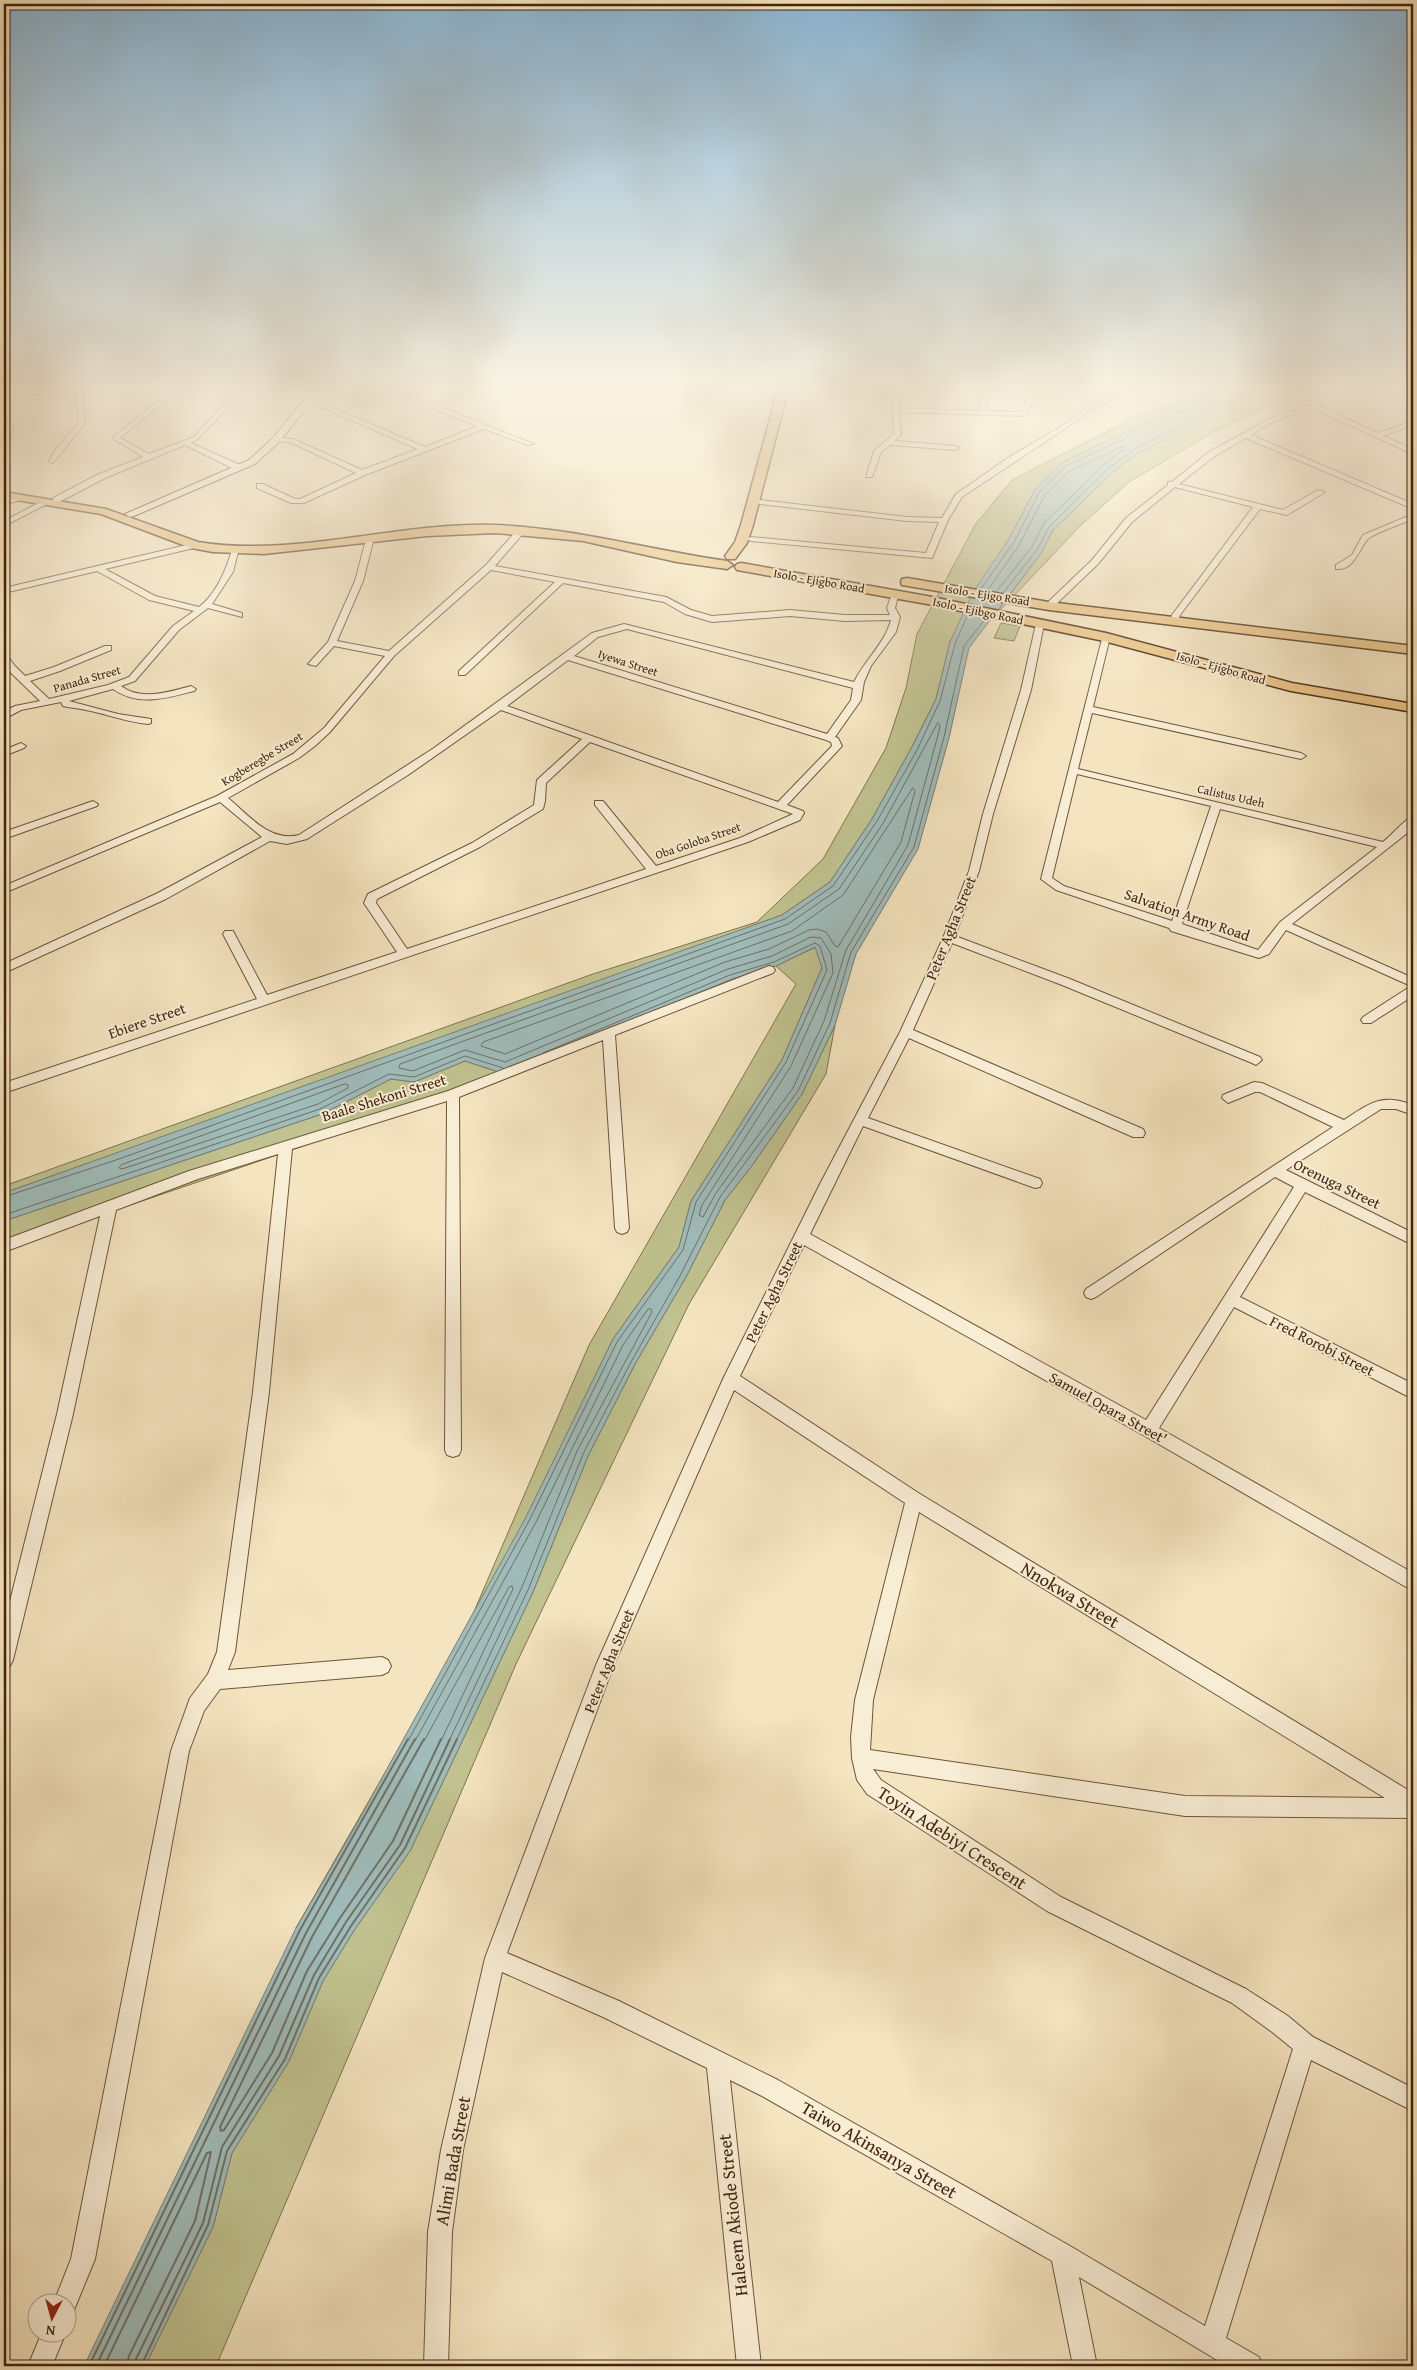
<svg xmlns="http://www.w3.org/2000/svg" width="1417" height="2370" font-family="'Gentium Book Plus',serif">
<rect width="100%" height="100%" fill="#f4e4bf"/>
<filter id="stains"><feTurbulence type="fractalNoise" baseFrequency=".004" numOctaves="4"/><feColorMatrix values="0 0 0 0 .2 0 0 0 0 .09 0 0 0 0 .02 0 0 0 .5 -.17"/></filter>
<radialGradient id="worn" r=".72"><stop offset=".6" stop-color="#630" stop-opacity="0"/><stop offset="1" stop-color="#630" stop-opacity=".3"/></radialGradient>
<path fill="#c0c28f" stroke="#80734e" d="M1222 386H1226L1187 402 1061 463 1036 488 1009 539 950 642 936 699 912 747 872 819 830 882 782 915 486 1024 4 1193V1186L593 974 757 922 823 859 886 748 906 688 917 634 975 525 1012 480 1139 415Z
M1286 386H1312L1213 432 1129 482 1080 526 992 619 1041 553 1053 530 1114 471 1137 454 1260 388Z
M1001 623 1020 626 1014 641 994 638Z
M816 947 822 968 782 1060 691 1201 679 1247 613 1339 457 1668 356 1825 296 1928 463 1637 589 1345 796 984 776 966Z
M835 1025 826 1074 689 1304 516 1664 216 2366H145L213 2227 232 2153 289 2061 323 1981 355 1929 410 1851 533 1592 588 1456 635 1364 686 1277 725 1200 751 1167 802 1094Z
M465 1061 505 1074 415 1108 4 1248V1221L322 1114 391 1079 414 1082Z"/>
<path fill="#9fbcbb" stroke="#797f75" d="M1226 386H1286L1260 388 1137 454 1114 471 1053 530 1041 553 969 648 949 738 918 849 856 954 835 1025 802 1094 751 1167 725 1200 686 1277 635 1364 588 1456 533 1592 410 1851 355 1929 323 1981 289 2061 232 2153 213 2227 145 2366H84L296 1928 356 1825 525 1519 613 1339 679 1247 691 1201 782 1060 822 968 815 947 776 966 732 979 505 1074 465 1061 414 1082 391 1079 322 1114 4 1221V1193L782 915 830 882 872 819 912 747 936 699 950 642 973 592 1009 539 1036 488 1061 463 1187 402Z"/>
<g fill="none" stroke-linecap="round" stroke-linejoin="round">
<path stroke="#707064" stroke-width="1" d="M981 589 1014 542 1040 491 1064 467 1222 393 1226 386
M988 590 1019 545 1045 495 1068 472 1123 446V450L1106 463 1044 523 1032 547 996 592
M1003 593 1037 550 1049 527 1110 467 1135 449 1253 386
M938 723 940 726 938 735 908 845 846 950 824 1021 793 1088 716 1193 703 1217 699 1215 702 1205 791 1066 833 973 831 954 821 938 811 937 772 956 728 969 505 1062 465 1050 413 1071 399 1068 400 1064 788 924 839 889 882 825Z
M913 788 915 791 901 842 838 947 835 946 826 932 817 929 809 930 769 949 725 962 505 1054 481 1046 483 1042 792 931 843 895Z
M345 1084 348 1085V1088L318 1104 122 1169 119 1168 121 1165Z
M4 1197 116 1160 785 919 833 886 877 821 917 750 940 701 955 644 968 614
M4 1215 320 1109 389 1074 414 1077 465 1056 503 1068
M408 1741 529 1521 617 1342 683 1250 696 1202 786 1062 827 970 820 946 815 943 774 962 730 975 543 1053
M415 1741 535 1524 623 1345 648 1309H651L652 1312 577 1451 522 1587 449 1741
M424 1741 509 1587 512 1586 513 1589 441 1741
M456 1741 528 1590 583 1454 631 1362 681 1274 720 1197 798 1091 830 1023 851 952 914 847 944 737 964 646 986 618"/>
<path stroke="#707064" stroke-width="2" d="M424 1739 312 1937 220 2127 221 2131 224 2130 272 2053 307 1971 340 1918 393 1841 441 1739
M89 2366 300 1930 408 1739
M96 2366 306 1933 415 1739
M104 2366 207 2153 211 2152 195 2221 129 2356 127 2366
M135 2366 136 2359 203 2223 222 2147 279 2056 314 1975 346 1922 400 1845 450 1739
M141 2366 208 2225 227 2151 285 2059 319 1978 351 1926 405 1848 457 1739"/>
<g stroke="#6e5439" stroke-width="2">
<path id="street" d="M91 386H108L82 392 85 423 53 463 49 461 56 449 79 423 76 393 4 404V400Z
M177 386H184L120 438 149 454 194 437 241 386H248L198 439 191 443 242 466V470H236L185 445 105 478 59 502H53V498L99 474 143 457 112 438Z
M376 386H386L534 444 528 445 484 429 365 475 304 503H291L257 488V484H263L295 499H300L356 473 290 442 274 441V439L276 438 293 439 362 470 418 449 307 401V399H311L425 447 478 426Z
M891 386H897L899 408 981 411 976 386H982L988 411 1022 412 1031 386H1037L1028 414 1025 416 899 412 901 435 894 441 955 446 959 448 955 450 890 445 881 452 872 477H866L874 451 894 434Z
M1135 386H1144L1092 408 1069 426 962 497 948 520 932 558 751 541 747 539 751 537 926 553 939 522 907 521 760 504 756 502 760 500 907 517 942 518 956 494 1011 456 1065 424 1088 406Z
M1362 386H1372L1318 406 1378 433 1413 421V425L1383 436 1413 449V454L1312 408 1274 421 1251 435 1413 504V509L1246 438 1215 456 1179 484 1283 510 1318 490 1325 492 1287 515 1260 509 1180 615 1177 624 1170 622 1172 615 1253 507 1175 487 1132 522 1098 564 1052 608H1046V604L1092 560 1126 518 1168 485V482H1172L1209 452 1270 419Z
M6 423H10L13 426 12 434 4 440Z
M17 496H20V500L4 505V500Z
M44 500 51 502 4 526V521Z
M1413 514V519C1402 524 1379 531 1369 538 1359 547 1355 571 1336 569V565L1352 555 1363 535Z
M519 528 526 530 495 566 666 597 691 610 712 616 790 610 845 615H890L887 608 892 594 899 592 895 608 900 617 896 632 871 666 864 682 861 700 835 737 838 738 842 746 787 805 803 811 804 813 800 820 748 842 4 1093V1083L257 999 223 934 225 931H233L267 995 397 952 364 903 368 894 472 843 534 805 537 780 582 739 501 710 408 775 307 839 287 844 270 841 166 899 4 973V964L158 893 262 837 220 802 4 893V886L217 796 293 754 324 728 385 656 334 646 316 666 308 664 328 642 355 581 367 536 374 538 363 581 337 641 389 651 486 565ZM491 570 555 582 459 671V675H465L563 583 664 602 685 614 712 622 790 616 845 621 891 620C885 643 865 660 854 682L624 624 592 633 434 748 299 835C269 842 250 816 228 798L299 758 315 746 330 732 394 656ZM627 629 853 688 851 700 827 734 574 656 598 637ZM568 660 826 740 831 742 832 746 778 802 507 706ZM590 742 793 814 740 838 656 866 603 801H595V805L646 869 407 949 376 903 377 899 480 847 543 809 545 801 546 783Z
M195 543H198V547L105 569 155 596 199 607C216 594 226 570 232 550L239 548 233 572 212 604 242 613V617L208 608 179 630 135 681 121 686C141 701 169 692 191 686L196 689 194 691C167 698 138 707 113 689L69 701 118 714 151 719V723L148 724C126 722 107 714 86 710 78 708 70 708 63 706L61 702 21 710 4 719V712L15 706 40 701 7 669 4 664V654L7 655 14 665 25 676 54 667 105 646H111V650L60 671 30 681 49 699 108 685 129 677 173 626 194 611 149 600 97 571 4 593V588Z
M1040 621 1044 624 1031 690 993 814 979 871 955 936 1070 979 1260 1057 1262 1060 1256 1065 1252 1063 1062 985 952 943 913 1030 1143 1129 1145 1133 1143 1137H1133L909 1038 868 1118 1040 1179 1042 1183 1040 1187 1035 1188 863 1126 810 1234 1146 1420 1294 1187 1275 1177 1096 1297 1091 1299 1086 1297 1084 1293 1086 1289 1333 1127 1260 1092H1255L1228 1103 1222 1098 1223 1095 1254 1082 1262 1083 1344 1120C1370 1103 1381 1093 1413 1105V1115L1396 1109H1381L1286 1170 1413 1233V1245L1305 1192 1240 1297 1413 1384V1399L1234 1307 1159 1428 1413 1573V1591L1143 1435 804 1245 740 1376 920 1494 1413 1793V1818L1185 1816 873 1769 881 1780 1061 1897 1246 1989 1288 2016 1313 2037 1413 2088V2111L1311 2060 1226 2338 1259 2357 1262 2366H1227L1079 2277 1097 2366H1073L1052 2261 762 2096 730 2080 761 2366H737L707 2068 603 2017 502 1972 463 2150 452 2232 448 2366H424L428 2232 441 2150 485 1958 596 1665 723 1379 821 1182 900 1032 943 938 969 871 983 814 1021 690 1036 624ZM734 1390 905 1503 855 1700 851 1737 852 1758 857 1780 867 1794 1047 1911 1232 2003 1272 2032 1293 2049 1205 2326 1070 2246 778 2080 619 2001 507 1953 613 1667ZM919 1512 1385 1798 1185 1796 870 1750 873 1700Z
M1103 635 1110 637 1093 707 1301 753 1306 756 1301 759 1092 713 1078 769 1383 842C1391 836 1406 818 1413 816V825L1406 834 1292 924 1413 978V996L1371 1023H1363L1361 1020 1363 1017 1411 986 1286 930 1269 954 1259 958 1171 931 1169 928 1056 890 1041 879ZM1077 774 1211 806 1172 921 1064 886 1052 878ZM1220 809 1377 847 1280 922 1258 950 1182 924Z
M21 743 26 746 24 748 4 756V750Z
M93 801 98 804 97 806 4 839V832Z
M769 966 773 967 775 970 773 973 615 1035 629 1228 627 1232 622 1234 617 1232 615 1228 603 1040 459 1097 461 1450 459 1455 453 1457 447 1455 445 1450 447 1101 292 1149 269 1392 235 1652 228 1670 382 1657 388 1660 391 1666 388 1672 382 1675 220 1689 204 1711 189 1751 95 2259 74 2310 68 2313V2302H54L71 2259 171 1751 190 1698 208 1674 217 1652 253 1392 278 1154 198 1179 116 1210 73 1414 13 1660 10 1666 4 1669V1625L57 1414 100 1216 4 1252V1240L189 1171 448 1091Z
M42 2332H66L52 2366H28Z"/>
</g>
<g stroke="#41240c" stroke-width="2">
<path id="secondary" d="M315 386H324L279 442 255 464 134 516 130 517 125 514 249 460 273 438Z"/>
</g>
<g stroke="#41240c" stroke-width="3">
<path id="primary" d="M779 386H789L753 525 747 543 735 559H727L725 556 735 542 741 525Z
M4 492 106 509 198 542C295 558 397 522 495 525 574 528 649 550 727 561L733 565 727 569 677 562 583 541 495 533 427 536 264 554 213 552 191 548 101 514 4 498Z
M741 563 927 596 1106 633 1292 683 1413 704V712L1291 691 1104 641 927 604 737 570 735 567 737 564Z
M907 578 1049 602 1413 646V654L1049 610 902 585 901 582 902 579Z"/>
</g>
<use href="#street" fill="#f8edd5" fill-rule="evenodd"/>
<use href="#secondary" fill="#f8edd5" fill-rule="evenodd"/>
<use href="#primary" fill="#eac280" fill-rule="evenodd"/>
</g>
<linearGradient id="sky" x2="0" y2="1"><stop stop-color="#8bb7d6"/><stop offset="0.54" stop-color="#faf3e2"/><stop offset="1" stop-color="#faf3e2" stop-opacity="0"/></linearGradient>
<rect width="1417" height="718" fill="url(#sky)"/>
<g text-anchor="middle" stroke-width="4" stroke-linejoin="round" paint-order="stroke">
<g font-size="12" fill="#41240c" stroke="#f8edd5">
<text transform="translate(819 581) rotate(10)" y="4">Isolo - Ejigbo Road</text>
<text transform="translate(987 595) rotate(9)" y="4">Isolo - Ejigo Road</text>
<text transform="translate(978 611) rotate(12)" y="4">Isolo - Ejibgo Road</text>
<text transform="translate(628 663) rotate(18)" y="4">Iyewa Street</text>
<text transform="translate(1221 668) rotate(16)" y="4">Isolo - Ejigbo Road</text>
<text transform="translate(87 679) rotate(-16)" y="4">Panada Street</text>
<text transform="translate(262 759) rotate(-31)" y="4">Kogberegbe Street</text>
<text transform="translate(1231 796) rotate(13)" y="4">Calistus Udeh</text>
<text transform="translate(698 841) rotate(-19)" y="4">Oba Goloba Street</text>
</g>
<g font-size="15" fill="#41240c" stroke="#f8edd5">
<text transform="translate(1187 915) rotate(19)" y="5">Salvation Army Road</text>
<text transform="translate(951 928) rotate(-68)" y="5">Peter Agha Street</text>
<text transform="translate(147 1021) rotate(-19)" y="5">Ebiere Street</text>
<text transform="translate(384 1098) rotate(-17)" y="5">Baale Shekoni Street</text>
<text transform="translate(1337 1184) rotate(26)" y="5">Orenuga Street</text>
<text transform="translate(774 1292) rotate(-64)" y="5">Peter Agha Street</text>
<text transform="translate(1322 1346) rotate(27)" y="5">Fred Rorobi Street</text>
<text transform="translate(1108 1408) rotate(29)" y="5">Samuel Opara Street'</text>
<text transform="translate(609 1661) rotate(-68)" y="5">Peter Agha Street</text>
</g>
<g font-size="18" fill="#41240c" stroke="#f8edd5">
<text transform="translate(1070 1595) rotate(31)" y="6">Nnokwa Street</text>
<text transform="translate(952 1838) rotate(33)" y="6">Toyin Adebiyi Crescent</text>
<text transform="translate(879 2150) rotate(30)" y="6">Taiwo Akinsanya Street</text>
<text transform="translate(453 2161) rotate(-80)" y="6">Alimi Bada Street</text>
<text transform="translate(733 2215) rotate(-96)" y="6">Haleem Akiode Street</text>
</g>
</g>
<rect width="1417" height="2370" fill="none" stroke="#f4e4bf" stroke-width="20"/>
<rect x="5" y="5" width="1407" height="2360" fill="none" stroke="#41240c" stroke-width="2.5"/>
<rect x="10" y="10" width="1397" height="2350" fill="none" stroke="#41240c"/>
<g transform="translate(52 2318) rotate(186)"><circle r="24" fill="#f8edd5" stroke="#af9d85"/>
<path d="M0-4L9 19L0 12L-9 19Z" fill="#8f2418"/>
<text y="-8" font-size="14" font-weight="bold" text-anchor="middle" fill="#41240c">N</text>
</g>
<rect width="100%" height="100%" filter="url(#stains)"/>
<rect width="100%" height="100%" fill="url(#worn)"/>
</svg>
